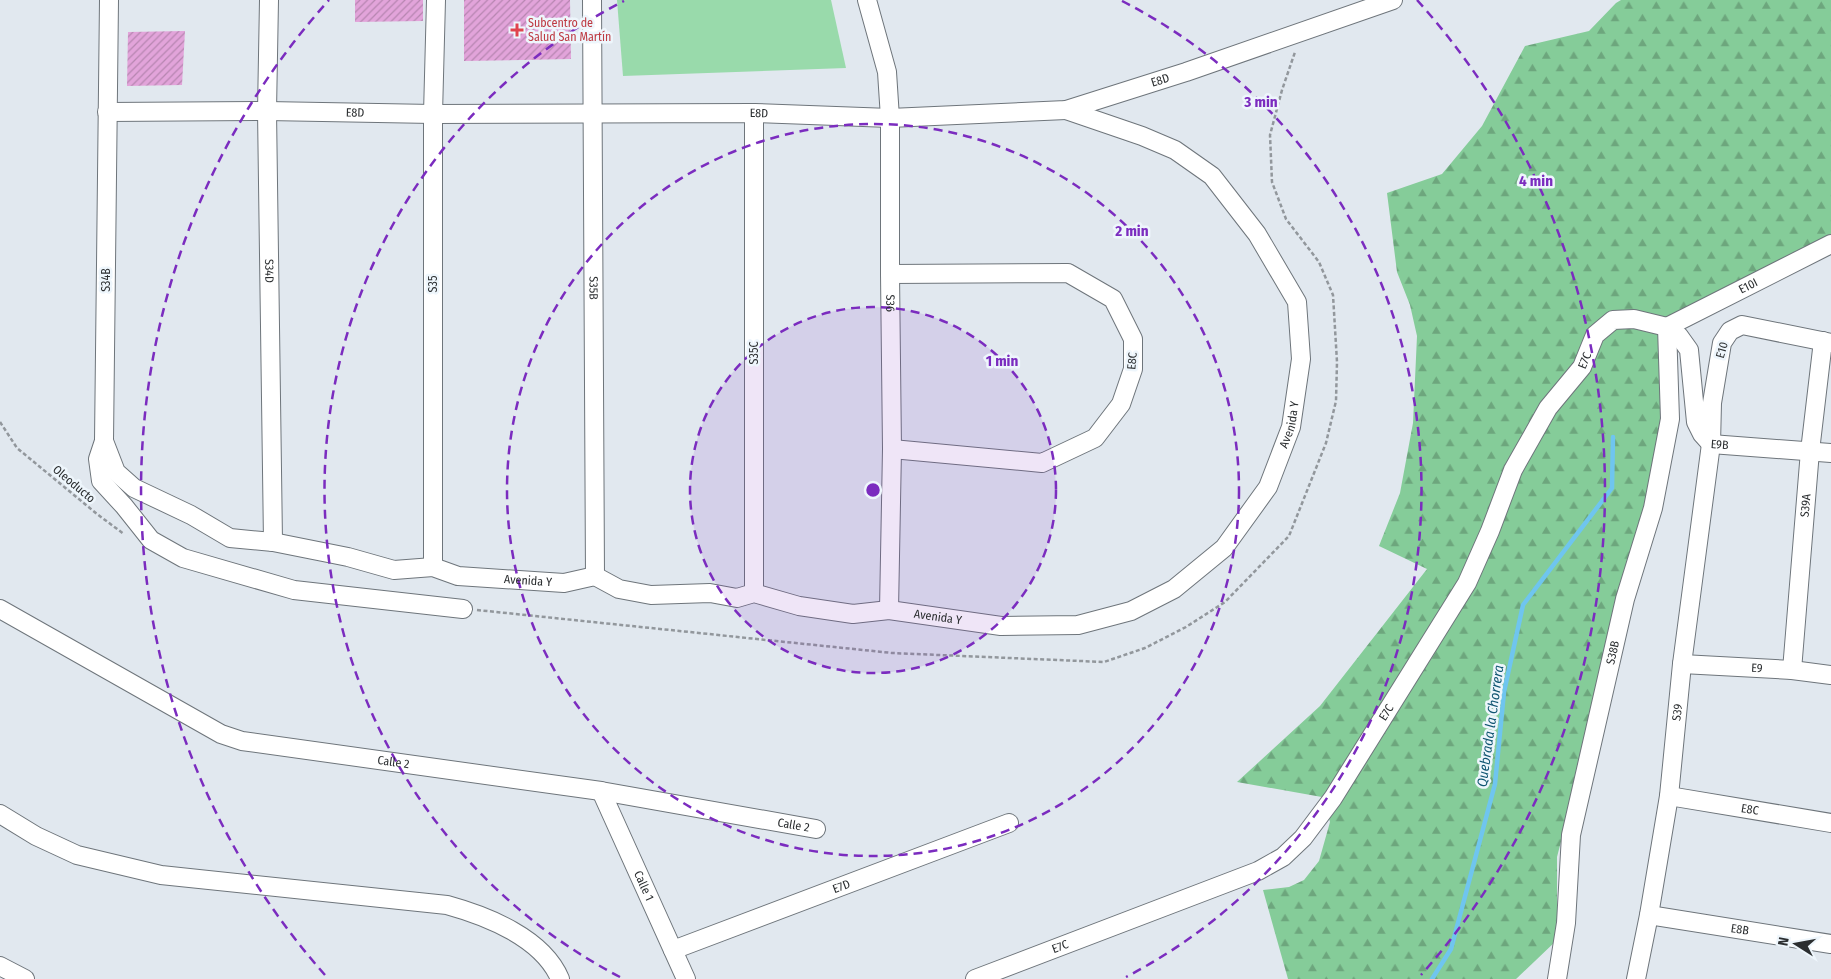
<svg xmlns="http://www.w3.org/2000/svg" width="1831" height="979" font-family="'Fira Sans Condensed',sans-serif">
<defs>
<pattern id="forest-firs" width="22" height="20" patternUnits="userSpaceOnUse" patternTransform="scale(1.25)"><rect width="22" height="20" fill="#85cc99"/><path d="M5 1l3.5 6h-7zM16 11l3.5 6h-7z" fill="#6da67d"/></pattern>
<pattern id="building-hatch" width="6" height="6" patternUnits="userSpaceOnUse" patternTransform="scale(1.25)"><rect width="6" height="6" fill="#e2a4da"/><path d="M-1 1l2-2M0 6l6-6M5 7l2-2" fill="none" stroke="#b786b1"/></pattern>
</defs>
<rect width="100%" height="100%" fill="#e1e8ef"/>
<path fill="#99daab" d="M617 0H831L846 68 623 76Z"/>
<path fill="url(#forest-firs)" d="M1621 0H1831V244L1667 327 1670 419 1557 857V940L1516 979H1288L1263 890 1289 887 1304 880 1319 861 1330 822 1326 808 1333 799 1237 782 1320 706 1427 569 1379 546 1400 493 1413 423 1417 336 1410 305 1397 272 1387 193 1442 174 1482 126 1525 46 1589 31 1616 3Z"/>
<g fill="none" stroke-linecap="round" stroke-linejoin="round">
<path stroke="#6fc5ef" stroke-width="4.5" d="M1432 979 1451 949 1495 784 1504 692 1523 605 1612 488 1613 437"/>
</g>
<path fill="url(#building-hatch)" d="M355 0H423V21L355 22Z
M464 0H570L571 59 464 61Z
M185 31 182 85 127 86 128 32Z"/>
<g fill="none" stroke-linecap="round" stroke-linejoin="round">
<g stroke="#6e757b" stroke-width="20">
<g id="street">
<path d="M109 0 104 441 98 459 101 481 124 506 151 540 183 558 294 590 463 609"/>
<path id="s1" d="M269 0 267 111 273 542"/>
<path id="s2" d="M592 0 595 576"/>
<path id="s3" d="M867 0 887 72 890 118V274L892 449 889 610"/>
<path id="s4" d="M107 112 267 111 433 114 754 113 890 118 1066 110 1186 72 1393 0"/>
<path d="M754 113V593"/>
<path d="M890 274 1068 273 1113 299 1133 339V369L1121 404 1095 438 1042 463 892 449"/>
<path id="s5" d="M1667 327 1831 244"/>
<path id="s6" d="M104 441 116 472 134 488 191 515 230 538 273 542 348 557 394 570 433 567 458 576 564 583 595 576 619 589 651 595 710 593 737 598 754 593 799 606 853 614 889 610 1001 626 1078 625 1131 611 1174 589 1224 548 1268 487 1291 427 1301 359 1297 302 1257 234 1212 176 1175 150 1142 136 1066 110"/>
<path d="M433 567V114L436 0"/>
<path id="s7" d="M0 609 221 734 242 741 601 791 816 829"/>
<path id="s8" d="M1682 664 1792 670 1831 675"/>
<path id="s9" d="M1792 670 1810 451 1823 341"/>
<path id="s10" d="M601 791 686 979"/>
<path id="s11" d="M1669 796 1831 823"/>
<path d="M0 814 36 836 77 855 161 875 447 905C487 916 543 938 560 979"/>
<path id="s12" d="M1649 915 1831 944"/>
<path id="s13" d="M673 950 1009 823"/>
<path d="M0 966 25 979"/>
<path id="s14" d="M975 979 1258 871 1283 857 1303 838 1333 798 1467 583 1490 531 1513 470 1548 408 1582 367 1595 335 1613 320 1634 319 1667 327 1679 336 1689 350 1696 422 1702 434 1711 444 1831 453"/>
<path id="s15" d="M1557 979 1566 923 1571 835 1625 599 1653 508 1670 419 1667 327"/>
<path id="s16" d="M1636 979 1649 915 1669 796 1682 664 1711 444 1712 403 1722 343 1730 331 1742 325 1831 343"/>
</g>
</g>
<path stroke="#92979c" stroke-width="2.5" stroke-dasharray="4 2.5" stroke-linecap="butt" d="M0 422 17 448 97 514 124 534
M477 610 892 653 1104 662 1145 648 1186 627 1225 602 1289 536 1326 443 1336 401 1337 362 1333 295 1319 262 1286 219 1272 182 1270 135 1282 90 1295 52"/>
<use href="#street" stroke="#fff" stroke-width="18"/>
</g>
<circle cx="873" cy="490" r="183" fill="#7b2cbf" fill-opacity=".12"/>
<g fill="none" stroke="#7b2cbf" stroke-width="2.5" stroke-dasharray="9 6">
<circle cx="873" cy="490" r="183"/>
<circle cx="873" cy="490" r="366"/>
<path d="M620 977A549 549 0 0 1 624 1M1122 1A549 549 0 0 1 1126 977"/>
<path d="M325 975A732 732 0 0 1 329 0M1417 0A732 732 0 0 1 1421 975"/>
</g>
<path fill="#e0444e" stroke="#eef6fc" stroke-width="2" d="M514.5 22.5h5v5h5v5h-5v5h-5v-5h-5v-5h5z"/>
<g text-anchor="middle" stroke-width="5" stroke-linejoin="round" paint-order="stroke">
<g font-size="12" fill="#be3a42" stroke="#eef6fc" text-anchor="start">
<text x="528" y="27">Subcentro de<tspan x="528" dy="14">Salud San Martín</tspan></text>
</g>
<g font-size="12" fill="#2b2e30" stroke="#eef6fc">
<text dy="4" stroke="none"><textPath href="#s4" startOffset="1058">E8D</textPath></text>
<text dy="4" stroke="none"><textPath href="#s4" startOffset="248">E8D</textPath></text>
<text dy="4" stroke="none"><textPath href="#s4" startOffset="652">E8D</textPath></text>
<text dy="4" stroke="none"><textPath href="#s1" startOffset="271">S34D</textPath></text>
<text transform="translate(106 280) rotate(-90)" y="4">S34B</text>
<text transform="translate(433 284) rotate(-90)" y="4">S35</text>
<text dy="4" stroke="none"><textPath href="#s5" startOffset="91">E10I</textPath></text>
<text dy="4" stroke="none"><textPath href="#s2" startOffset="288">S35B</textPath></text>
<text dy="4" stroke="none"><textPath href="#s3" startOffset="306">S36</textPath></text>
<text transform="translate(1722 350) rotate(-74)" y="4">E10</text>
<text transform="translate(754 353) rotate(-90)" y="4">S35C</text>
<text dy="4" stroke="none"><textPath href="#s14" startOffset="916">E7C</textPath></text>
<text transform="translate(1132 361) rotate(-85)" y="4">E8C</text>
<text dy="4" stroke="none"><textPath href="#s6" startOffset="1338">Avenida Y</textPath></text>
<text dy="4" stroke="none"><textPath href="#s14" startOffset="1162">E9B</textPath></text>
<text transform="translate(74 484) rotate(40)" y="4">Oleoducto</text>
<text dy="4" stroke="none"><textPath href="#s9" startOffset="165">S39A</textPath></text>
<text dy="4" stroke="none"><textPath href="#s6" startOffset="469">Avenida Y</textPath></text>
<text dy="4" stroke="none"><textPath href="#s6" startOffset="888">Avenida Y</textPath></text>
<text dy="4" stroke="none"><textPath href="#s15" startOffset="332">S38B</textPath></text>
<text dy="4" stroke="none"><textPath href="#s8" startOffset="75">E9</textPath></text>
<text dy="4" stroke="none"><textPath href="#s14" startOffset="510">E7C</textPath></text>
<text dy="4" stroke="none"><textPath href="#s16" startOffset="270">S39</textPath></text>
<text dy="4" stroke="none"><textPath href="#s7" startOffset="429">Calle 2</textPath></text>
<text dy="4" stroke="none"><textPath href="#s11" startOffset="82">E8C</textPath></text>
<text dy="4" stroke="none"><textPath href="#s7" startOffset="834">Calle 2</textPath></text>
<text dy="4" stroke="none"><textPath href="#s10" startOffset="104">Calle 1</textPath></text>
<text dy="4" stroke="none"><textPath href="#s13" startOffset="180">E7D</textPath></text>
<text dy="4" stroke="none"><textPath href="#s12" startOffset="92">E8B</textPath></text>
<text dy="4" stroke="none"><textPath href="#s14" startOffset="91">E7C</textPath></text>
</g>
<g font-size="14" font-style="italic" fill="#115672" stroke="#eef6fc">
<text transform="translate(1490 726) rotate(-82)" y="5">Quebrada la Chorrera</text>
</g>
</g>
<circle cx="873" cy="490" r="8" fill="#7b2cbf" stroke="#eef6fc" stroke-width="2.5"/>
<g font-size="15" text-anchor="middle" font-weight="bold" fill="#7b2cbf" stroke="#eef6fc" stroke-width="5" stroke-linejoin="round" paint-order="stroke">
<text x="1261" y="107">3 min</text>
<text x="1536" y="186">4 min</text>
<text x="1132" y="236">2 min</text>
<text x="1002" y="366">1 min</text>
</g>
<g transform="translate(1796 944) rotate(281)" stroke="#eef6fc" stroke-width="4" paint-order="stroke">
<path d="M0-4L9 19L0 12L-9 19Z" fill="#2b2e30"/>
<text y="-8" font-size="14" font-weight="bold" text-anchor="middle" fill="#2b2e30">N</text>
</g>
</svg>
